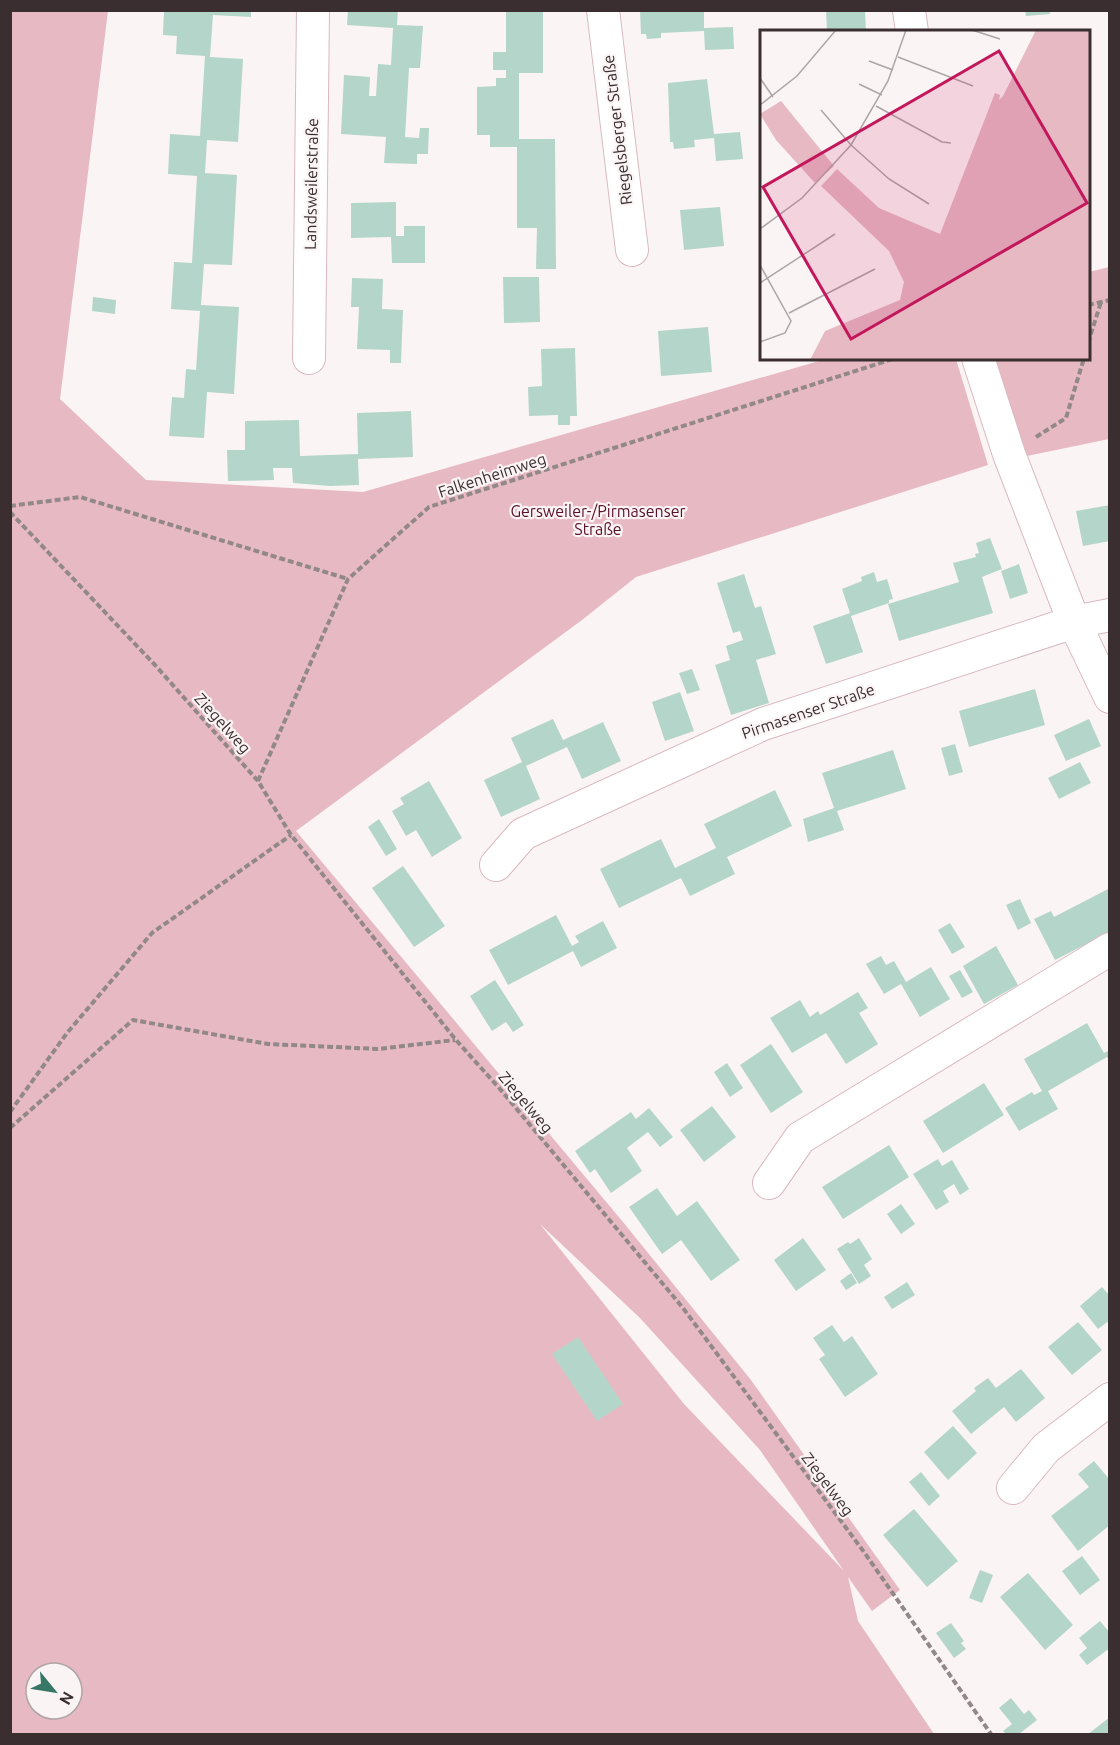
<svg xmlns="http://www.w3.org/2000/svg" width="1120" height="1745" font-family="Ubuntu,sans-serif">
<rect width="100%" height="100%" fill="#fbf4f5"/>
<path fill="#e7b9c3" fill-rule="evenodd" d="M11 11H108L60 399 146 480 363 492 826 359H956L988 465 636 577 582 620 296 831 623 1222 751 1380 900 1590 872 1611 848 1577 858 1621 934 1734H11ZM540 1224 640 1318 760 1450 844 1571 684 1404ZM36 1673H72V1709H36Z
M1109 267V439L1012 459 989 359 1088 358 1089 272Z"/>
<path fill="#b4d5ca" d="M164 10H251V17L213 15 210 57 243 59 238 142 207 140 205 173 237 175 232 265 204 264 201 305 239 307 234 394 207 392 204 438 169 436 172 397 184 398 186 369 196 370 200 311 171 309 174 262 192 263 197 176 168 174 170 134 200 136 205 56 176 54 177 36 163 35Z
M348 10H398L397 25 423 26 420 68H409L405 137 419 138 420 128H429L428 154H417V164L384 163 386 137 341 134 344 75 370 77 369 96H376L378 64 391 65 393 28 347 25Z
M506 10H543V73H519V139H555L556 269H536L537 228H517V147H490V135H477V87L496 86V78H506V70H493V52H506Z
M640 10H704V28L733 27 734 49 705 50 704 31 661 33V38L647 39 646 34H641Z
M826 10H865L866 32H827Z
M1025 10H1049L1050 14 1026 16Z
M707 79 714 134 740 132 743 159 716 161 714 138 694 140 695 147 674 149 673 142H670L668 83Z
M396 202V236H404V226H425V263H392L391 237 351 238V203Z
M720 207 724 246 684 250 680 210Z
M503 277H539L540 322 504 323Z
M352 278 383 279 382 309 403 310 401 363H390V350L357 349 359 307H351Z
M93 297 116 300 115 314 92 311Z
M708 327 712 372 661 376 658 331Z
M575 348 577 416H570V425H558V415L529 416 528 387 542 386 541 349Z
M411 411 413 457 358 459 359 485 330 486 293 483 292 468H273L274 480 228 481 227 450H245V421L299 420 300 456 358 454 357 413Z
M1110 505V541L1083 546 1076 511Z
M990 538 1002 569 982 577 993 613 899 641 888 604 959 582 953 563 976 557 975 554 979 553 976 543Z
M1019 564 1028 593 1010 599 1001 571Z
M874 572 877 582 887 579 893 599 889 600V603L851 616 863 652 826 664 813 626 850 613 842 589 862 581 861 577Z
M744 574 755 608 761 606 776 654 756 660 769 703 731 715 715 665 730 660 726 646 743 640 740 631 733 633 717 583Z
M692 669 700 690 687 694 679 673Z
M1035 689 1045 725 969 747 959 711Z
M680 692 694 731 665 741 652 702Z
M553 719 563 740 603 722 621 761 582 779 567 747 526 766 540 799 501 817 484 780 522 762 511 738Z
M1089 719 1101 746 1066 761 1054 735Z
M955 744 963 772 949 776 941 748Z
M893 750 906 789 837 811 844 830 808 842 803 819 834 808 822 773Z
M1080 762 1091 783 1059 799 1048 778Z
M429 781 462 838 432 857 416 830 406 836 392 811 404 804 400 798Z
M775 790 792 826 727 857 735 874 690 896 681 878 619 908 600 869 661 839 675 868 716 848 704 824Z
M379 819 397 849 386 856 368 827Z
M403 866 445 926 414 947 372 888Z
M1110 888V932L1055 960 1034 919 1051 911 1054 917Z
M1020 899 1031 923 1018 930 1006 905Z
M556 915 572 946 579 942 575 936 603 921 617 948 581 967 573 951 508 985 489 950Z
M950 923 965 947 952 954 938 930Z
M996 946 1018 985 984 1004 963 966Z
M881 956 886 965 894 961 906 982 931 967 950 999 920 1017 901 984 884 994 866 964Z
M960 970 973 992 962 998 949 976Z
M495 980 524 1025 513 1032 506 1022 492 1031 470 996Z
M858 992 868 1008 859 1013 878 1044 846 1064 826 1033 792 1053 770 1018 800 1000 810 1017 818 1011 820 1015Z
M1087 1023 1104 1053 1110 1050V1062L1107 1057 1048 1091 1058 1109 1019 1131 1005 1108 1032 1092 1034 1095 1042 1091 1024 1059Z
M771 1044 803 1092 771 1113 740 1065Z
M727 1063 743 1088 730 1097 714 1072Z
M984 1083 1004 1115 943 1153 923 1121Z
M712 1106 736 1137 704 1162 680 1130Z
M649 1108 673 1137 660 1147 648 1132 627 1148 642 1171 611 1193 595 1169 590 1173 575 1151 631 1112 636 1119Z
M889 1145 909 1177 843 1219 822 1187Z
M938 1159 942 1166 952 1160 969 1189 960 1195 954 1184 943 1191 949 1202 936 1210 913 1174Z
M657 1188 677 1216 697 1201 740 1260 711 1281 681 1240 662 1254 629 1207Z
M901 1204 915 1224 901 1234 887 1214Z
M803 1238 826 1270 796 1291 774 1260Z
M859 1238 872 1259 864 1265 871 1276 859 1284 837 1249 848 1242 850 1244Z
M851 1273 857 1283 846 1290 840 1281Z
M907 1282 915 1295 892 1309 884 1297Z
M1102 1287 1110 1296V1320L1098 1329 1080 1306Z
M1078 1322 1102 1350 1072 1375 1048 1347Z
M832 1325 844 1342 852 1336 878 1374 845 1397 819 1359 825 1355 813 1338Z
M578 1337 623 1404 597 1421 552 1354Z
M1021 1369 1045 1398 1016 1422 1004 1407 971 1434 952 1411 976 1391 974 1388 988 1378 996 1388Z
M953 1426 977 1453 948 1480 924 1452Z
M1094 1461 1110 1480V1525L1078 1551 1051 1516 1089 1487 1078 1474Z
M921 1472 940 1496 929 1506 909 1482Z
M914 1509 958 1561 927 1587 883 1535Z
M1082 1556 1100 1580 1080 1595 1062 1571Z
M980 1570 993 1575 982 1603 969 1598Z
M1028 1573 1073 1625 1045 1650 1000 1597Z
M1100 1621 1110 1633V1648L1087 1665 1079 1655 1087 1648 1079 1638Z
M951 1623 964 1641 961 1643 966 1649 954 1658 936 1633Z
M1011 1698 1024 1714 1029 1710 1037 1720 1019 1734H1006L1003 1731 1012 1724 999 1708Z
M1110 1717V1734H1088Z"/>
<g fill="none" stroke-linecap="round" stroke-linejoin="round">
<g stroke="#d9b9bf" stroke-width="34">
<path id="minor" d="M603 10 632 250
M909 10 912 32
M309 358 313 10
M978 358 1009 454 1074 622 1110 697
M496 865 523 834 763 724 1074 622 1110 615
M769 1183 800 1138 1110 949
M1013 1488 1046 1448 1110 1399"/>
</g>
<path stroke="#928889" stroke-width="4" stroke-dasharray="6 3" stroke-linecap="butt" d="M1088 305 1110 300
M1088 343 1101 302
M1036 437 1066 418 1084 358
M10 506 80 497 348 579
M10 512 155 665 258 781 291 835 456 1040 500 1089 683 1308 864 1552 991 1734
M258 781 348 579 429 507 896 358
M10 1112 67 1033 152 933 291 835
M10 1128 133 1020 268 1044 378 1049 455 1040"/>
<use href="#minor" stroke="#fff" stroke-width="32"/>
</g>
<g text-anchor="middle" stroke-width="4.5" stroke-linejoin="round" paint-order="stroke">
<g font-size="16" fill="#3a2e30" stroke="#fbf4f5">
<text transform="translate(617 130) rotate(-97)" y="6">Riegelsberger Straße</text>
<text transform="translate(311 184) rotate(-89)" y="6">Landsweilerstraße</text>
<text transform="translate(492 475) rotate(-18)" y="6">Falkenheimweg</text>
<text transform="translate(808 711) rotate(-19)" y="6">Pirmasenser Straße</text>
<text transform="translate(223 723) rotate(48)" y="6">Ziegelweg</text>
<text transform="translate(526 1102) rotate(50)" y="6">Ziegelweg</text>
<text transform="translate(828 1484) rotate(53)" y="6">Ziegelweg</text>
</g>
<g font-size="16" fill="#59112b" stroke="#fbf4f5">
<text x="598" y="517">Gersweiler-/Pirmasenser<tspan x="598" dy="18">Straße</tspan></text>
</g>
</g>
<g transform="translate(760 30)">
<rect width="330" height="330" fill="#fbf4f5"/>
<path d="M276 0H330V330H50L65 301 140 270 144 252 129 221 61 156 77 139 119 178 180 204 235 63 240 65 239 70 243 66ZM21 71 74 136 55 153 16 110 0 84Z" fill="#e7b9c3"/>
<path fill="none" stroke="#aea5a6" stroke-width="1.5" d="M212 0 240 9M138 27 213 56M109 31 133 40M0 48 13 67M99 54 122 65M0 75 37 46 76 0M116 76 182 112 191 113M61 80 91 115 129 149 169 174M0 199 42 168 91 115 128 51 146 0M0 235 31 291 25 303 0 312M0 253 75 204M29 283 115 239"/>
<path fill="#c2185b" fill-opacity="0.15" stroke="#c2185b" stroke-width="3" d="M239 21 327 173 91 309 3 157Z"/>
<rect width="330" height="330" fill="none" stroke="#3a2e30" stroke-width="3"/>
</g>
<rect width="1120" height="1745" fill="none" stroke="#3a2e30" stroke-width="24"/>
<g transform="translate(54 1691) rotate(120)"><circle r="28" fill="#fbf4f5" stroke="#aea5a6" stroke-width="1.5"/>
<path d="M0-4.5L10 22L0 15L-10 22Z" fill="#367766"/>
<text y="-9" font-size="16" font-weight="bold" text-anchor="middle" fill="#3a2e30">N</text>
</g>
</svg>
